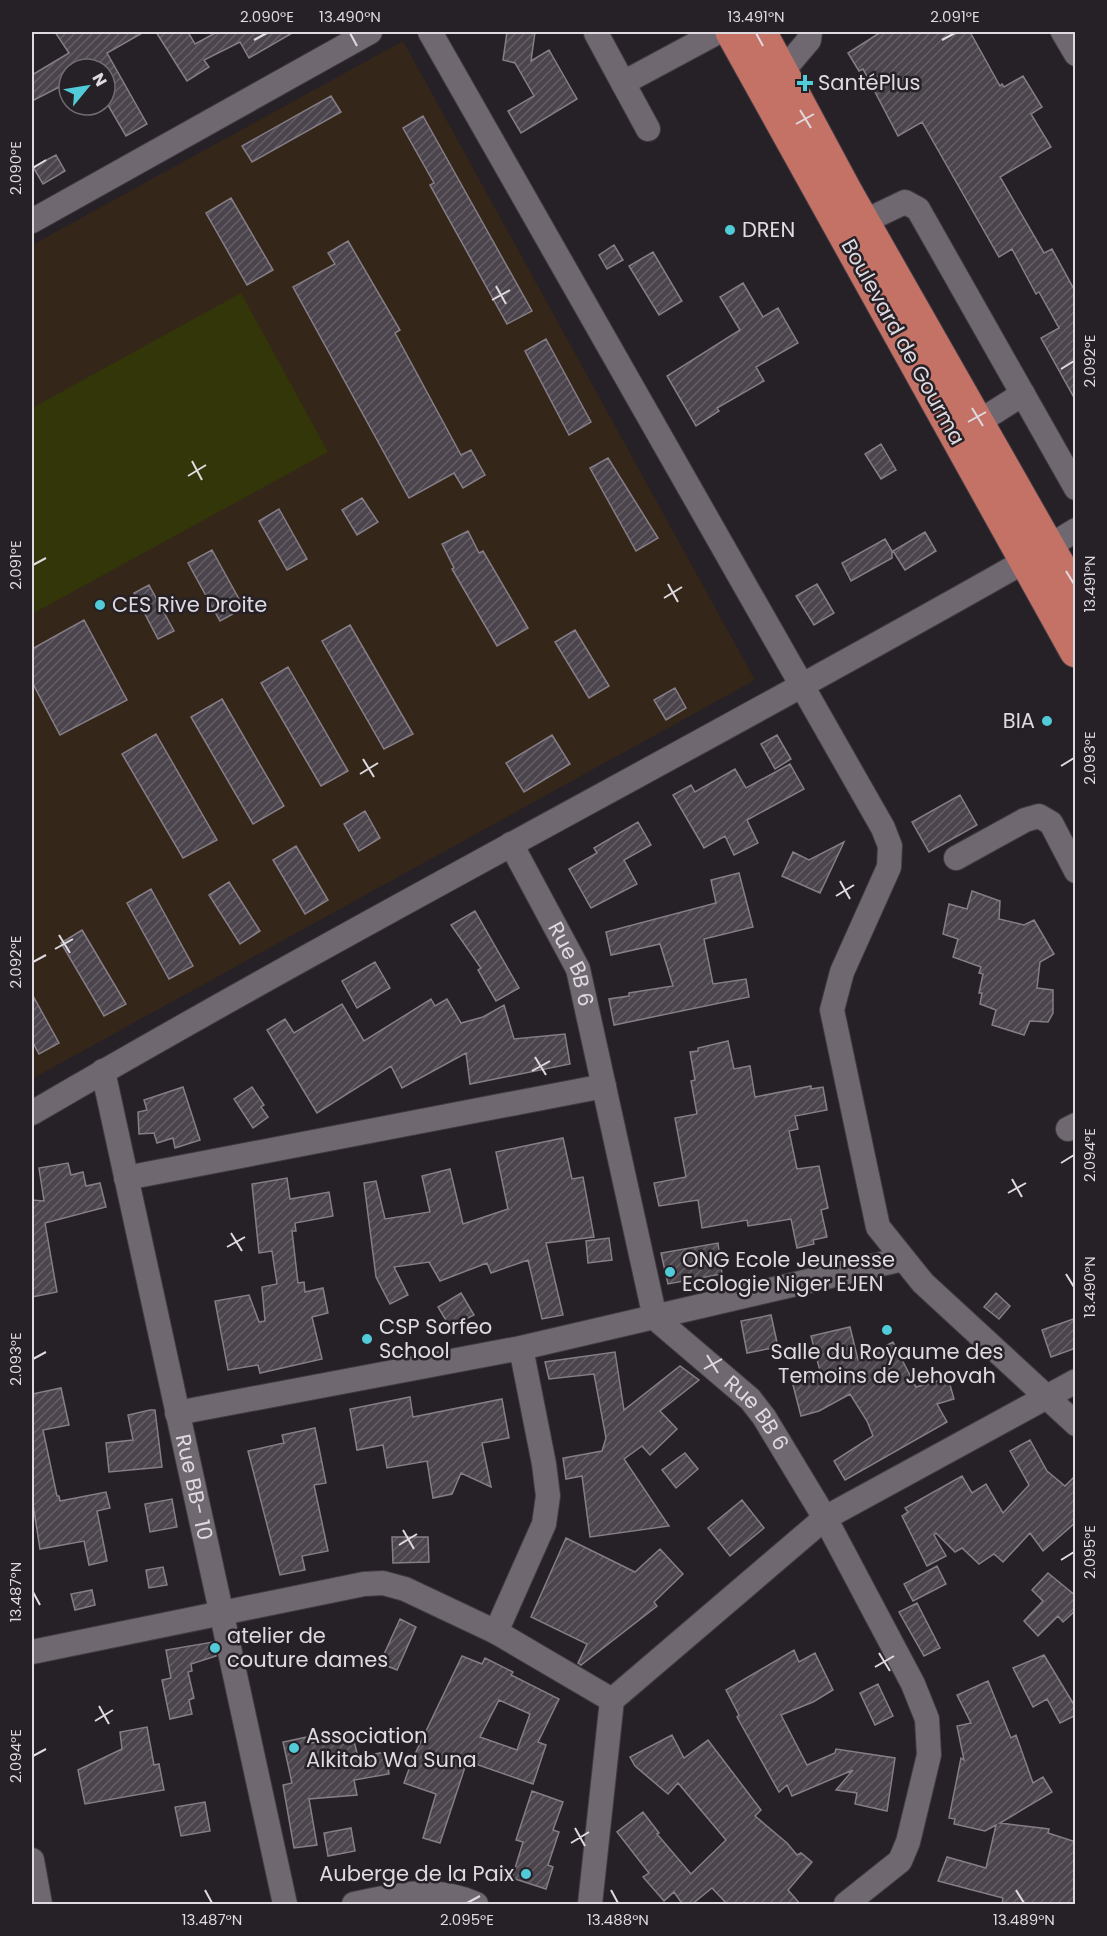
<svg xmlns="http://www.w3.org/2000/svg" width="1107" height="1936" font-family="Poppins,sans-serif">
<defs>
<pattern id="building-hatch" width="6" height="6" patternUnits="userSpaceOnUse" patternTransform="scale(1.5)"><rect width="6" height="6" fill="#4b444c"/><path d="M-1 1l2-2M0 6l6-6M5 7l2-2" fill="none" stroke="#645e65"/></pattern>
</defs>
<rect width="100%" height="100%" fill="#262027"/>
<path fill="#342619" d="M403 41 755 680 32 1079V245Z"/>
<path fill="#323608" d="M241 293 328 452 32 614V408Z"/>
<path fill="url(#building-hatch)" stroke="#867e87" stroke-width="1.5" fill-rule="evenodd" d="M55 32H144L107 53 147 124 126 136 105 100V69H69V82L32 101V75L69 53Z
M156 32H188L195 44 217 32H294L249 58 240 42 204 60 209 67 187 81Z
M507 32H535L531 61 549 50 577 99 521 133 508 111 534 96 515 63 503 60Z
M881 32H970L1000 86 1002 84 1004 87 1023 76 1042 107 1031 114 1051 147 1000 177 1044 253 1052 249 1076 293V401L1041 338 1059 328 1039 292 1036 294 1012 249 999 257 922 122 898 136 863 69 859 71 848 53Z
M331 96 341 112 252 162 242 146Z
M423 116 532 311 507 324 430 185 434 183 403 128Z
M56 155 65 171 43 184 33 167Z
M231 198 273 270 247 285 206 213Z
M348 241 400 330 395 333 461 455 471 450 485 475 463 488 454 473 409 498 293 287 335 264 328 253Z
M614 245 623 260 607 269 599 255Z
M653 252 682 301 659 315 629 266Z
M743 283 763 317 778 308 798 343 756 367 764 381 717 408 719 411 696 426 667 376 740 330 720 297Z
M546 339 591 422 569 435 525 351Z
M881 444 896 470 881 479 865 454Z
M608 458 658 538 636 551 590 468Z
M362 498 378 522 357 535 342 510Z
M279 509 307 559 287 570 259 521Z
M468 531 479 553 483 551 528 628 497 646 452 569 454 568 442 544Z
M925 532 936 551 905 570 893 551Z
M885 539 892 551V558L851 581 842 563Z
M212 550 244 608 220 621 188 563Z
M817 584 834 613 814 625 796 596Z
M149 585 174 631 158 639 134 593Z
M84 620 127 700 60 735 32 682V649Z
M350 625 413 734 384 749 322 641Z
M575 630 609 686 589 698 555 642Z
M288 667 348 771 321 786 261 683Z
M675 688 686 708 666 720 654 700Z
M222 699 284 806 253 824 191 717Z
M156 734 217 840 183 858 122 754Z
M552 735 570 764 524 792 506 763Z
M777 735 791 759 775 769 761 744Z
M790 764 804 789 747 820 758 843 734 855 725 836 704 848 673 795 691 785 695 792 735 769 746 788Z
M960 795 977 825 929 852 912 822Z
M365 811 380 838 359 851 344 824Z
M638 822 651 845 624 860 637 884 591 908 569 869 597 853 594 848Z
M844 842 820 893 782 876 793 852 809 860Z
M296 846 328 900 305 914 273 860Z
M739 873 753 927 704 939 713 984 746 979 749 997 614 1025 609 999 629 996V993L673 986 660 944 611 955 606 932 716 903 711 880Z
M229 882 260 931 240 944 209 895Z
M151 889 193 966 169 979 127 903Z
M972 891 1000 901 999 919 1024 925 1034 920 1054 954 1040 962 1037 988 1053 990V1013L1048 1022 1030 1021 1024 1035 992 1025 996 1010 980 1004 982 993H979L983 974 979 973 981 967 953 957 958 939 943 934 949 904 967 909Z
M475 911 519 988 496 1001 478 970 481 968 451 925Z
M82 930 126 1004 104 1016 61 943Z
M375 962 390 988 357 1008 342 981Z
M32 994 59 1043 39 1054 32 1041Z
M431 999 435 1006 447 999 461 1023 483 1017 504 1005 514 1039 565 1034 570 1064 470 1084 466 1053 402 1088 391 1066 317 1113 267 1030 285 1019 294 1033 342 1004 364 1041Z
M728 1041 734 1069 750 1066 755 1097 811 1086V1089L823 1087 827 1110 795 1116 798 1129 789 1131 797 1169 819 1166 828 1208 821 1210 827 1237 813 1240 814 1244 797 1248 791 1219 748 1226 747 1220 702 1228 698 1200 659 1206 654 1183 686 1177 675 1118 697 1114 691 1081 695 1080 690 1052 698 1051V1048Z
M183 1087 200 1140 175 1148 173 1138 157 1143 154 1133 139 1134 138 1112 147 1110 144 1100Z
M252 1087 264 1105 261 1107 268 1117 253 1128 234 1099Z
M563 1138 572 1179 583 1177 594 1237 546 1243 563 1315 542 1319 528 1260 491 1273 487 1263 440 1281 429 1262 394 1267 408 1295 390 1304 376 1277 364 1183 376 1181 385 1219 430 1212 422 1176 450 1169 463 1224 508 1209 496 1152Z
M68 1163 71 1175 83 1172 86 1186 100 1183 106 1207 45 1223 57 1292 32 1297V1200L44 1201 39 1168Z
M287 1178 290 1199 329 1192 333 1216 295 1223 296 1231H292L298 1283 304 1282 305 1292 323 1288 328 1313 312 1317 322 1359 260 1373 258 1365 228 1370 215 1301 249 1295 259 1322 265 1321 262 1287 277 1284 272 1251 259 1253 252 1184Z
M609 1238 612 1260 588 1263 586 1241Z
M718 1243 722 1274 668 1284 661 1253Z
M461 1293 474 1315 450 1327 438 1307Z
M996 1293 1010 1306 999 1319 984 1307Z
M771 1315 778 1347 747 1353 741 1321Z
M1076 1318V1348L1051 1357 1042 1330Z
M850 1327 858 1360 893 1342 916 1387 948 1378 954 1399 937 1404 947 1422 845 1480 834 1461 873 1436 867 1421 850 1394 819 1411 801 1416 793 1385 820 1371 811 1336Z
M615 1352 624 1410 680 1366 699 1380 660 1411 677 1429 650 1455 642 1446 624 1459 669 1526 590 1537 582 1476 566 1479 563 1458 602 1451 606 1438 594 1374 549 1379 545 1362Z
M61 1388 69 1425 43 1430 57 1496H59L60 1501 106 1492 110 1508 97 1511 107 1561 89 1565 84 1541 40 1549 32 1498V1394Z
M410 1397 413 1417 502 1399 509 1438 482 1443 491 1487 461 1473 452 1494 433 1498 427 1461 387 1468 383 1445 357 1450 350 1409Z
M150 1410H155L162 1467 109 1472 106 1443 133 1440 128 1415Z
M315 1428 326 1483 314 1485 328 1551 302 1556 305 1570 280 1575 248 1451 284 1443 282 1435Z
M1030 1440 1047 1471 1065 1486 1076 1475V1522L1043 1551 1030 1533 1003 1562 994 1554 979 1564 962 1548 955 1552 936 1533 934 1535 946 1556 927 1566 902 1516 908 1512 905 1508 962 1476 972 1493 986 1484 1003 1513 1029 1485 1010 1451Z
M685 1453 698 1469 676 1488 662 1470Z
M172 1499 177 1527 150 1532 145 1504Z
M742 1500 764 1528 730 1556 708 1528Z
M392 1537H428L429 1562 393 1563Z
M566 1538 635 1572 660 1549 683 1574 654 1602 657 1606 581 1665 578 1663 587 1644 531 1617Z
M937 1566 946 1584 913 1601 904 1584Z
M163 1567 167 1585 149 1588 146 1570Z
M1048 1573 1076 1596V1610L1063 1622 1058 1616 1038 1636 1024 1621 1043 1601 1032 1590Z
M92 1590 95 1605 75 1610 71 1594Z
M917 1603 940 1648 924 1656 899 1612Z
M400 1619 416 1627 397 1670 380 1663Z
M213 1642 216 1656 191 1664 192 1671 188 1672 194 1698 189 1700 192 1714 170 1719 162 1680 171 1678 166 1650Z
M794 1650 799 1662 815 1653 833 1690 813 1702 781 1715 807 1765 835 1753 836 1749 895 1758 887 1811 855 1804 857 1793 836 1790 853 1770 792 1796 787 1785 779 1792 737 1717 739 1715 726 1690Z
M1044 1655 1076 1708V1715L1060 1723 1047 1699 1033 1707 1013 1668Z
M462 1656 482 1664 485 1658 513 1672 511 1675 559 1699 538 1742 546 1745 533 1784 467 1761 440 1843 423 1838 436 1794 404 1783 413 1758ZM499 1700 530 1714 517 1750 480 1737Z
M988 1681 1011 1738 1016 1735 1033 1783 1043 1777 1052 1792 1000 1823 1049 1829 1048 1833 1076 1842V1905H1002L1003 1898 938 1881 947 1857 986 1868 996 1825 985 1831 954 1824 955 1819 949 1818 961 1758 964 1760 957 1726 971 1723 957 1695Z
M878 1684 893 1716 875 1725 860 1693Z
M147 1727 154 1765 159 1764 164 1790 85 1804 78 1770 122 1749 120 1732Z
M352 1733 358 1757 386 1752 389 1774 354 1780 357 1795 309 1799 317 1845 294 1848 283 1785 292 1783 283 1742 307 1737 308 1744Z
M672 1735 684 1758 708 1740 761 1810 755 1816 787 1843 797 1855 801 1853 812 1862 788 1890 801 1905H728L712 1888 691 1905H683L674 1892 664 1901 643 1877 649 1873 617 1832 643 1812 659 1833 657 1834 691 1874 726 1840 678 1783 668 1794 635 1766 630 1757Z
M532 1791 563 1802 553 1830 559 1832 548 1865 553 1867 546 1889 512 1878 523 1842 516 1840Z
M205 1802 210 1831 181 1836 175 1807Z
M351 1828 355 1851 328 1856 324 1833Z"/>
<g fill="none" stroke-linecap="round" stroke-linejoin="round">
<g stroke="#413b42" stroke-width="26">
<g id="minor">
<path d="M430 32 883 828 890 846 889 867 842 972 832 1010 878 1227 923 1283 1076 1424"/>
<path d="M1063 32 1076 54"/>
<path d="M596 33 623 83 718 32"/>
<path d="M781 73 809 40 810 32"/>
<path d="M623 83 648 129"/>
<path d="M32 221 370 32"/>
<path d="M863 222 905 202 918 209 1076 488"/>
<path d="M977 423 1023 394"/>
<path d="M1048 547 1076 530"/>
<path id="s1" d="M511 844 578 969 655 1318 750 1399 764 1417 825 1518 913 1684 927 1719 929 1755 908 1842 900 1861 846 1904"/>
<path d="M956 858 1025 820 1039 816 1051 823 1076 871"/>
<path id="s2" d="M103 1071 285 1904"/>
<path d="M32 1113C359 922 696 748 1025 561"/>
<path d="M1068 1129 1076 1125"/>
<path d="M126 1178 604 1086"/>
<path d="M177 1413 521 1348 903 1259"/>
<path d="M496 1632 544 1524 548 1496 544 1464 521 1348"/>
<path d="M32 1652 364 1584 383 1583 405 1589 496 1632 612 1700"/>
<path d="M32 1860 40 1904"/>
<path d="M354 1904C397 1895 435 1885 476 1904"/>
<path d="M590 1904 612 1700 825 1518 1076 1381"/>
</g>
</g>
<g stroke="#413b42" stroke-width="35">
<path id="highway" d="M732 32 1076 651
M760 32 847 194 1076 596"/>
</g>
<use href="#minor" stroke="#706871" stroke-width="24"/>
<use href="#highway" stroke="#c57266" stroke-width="33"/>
</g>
<path fill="none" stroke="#dfdadf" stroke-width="2" d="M350 33 357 46M756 33 763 46M254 40 267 33M942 40 955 33M800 110 811 128M796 124 814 114M33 168 46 160M496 286 506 304M492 300 510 290M1061 369 1074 361M972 408 983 426M968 422 986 412M192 461 202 480M188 476 206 465M33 565 46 558M1066 571 1074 584M668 584 678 602M664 598 682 587M363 759 374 777M1061 766 1074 758M360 774 378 763M840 881 850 899M836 896 854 885M59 935 70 953M55 949 73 939M33 962 46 955M535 1057 546 1075M532 1071 550 1061M1061 1163 1074 1155M1012 1179 1022 1197M1008 1193 1026 1183M231 1233 242 1251M227 1247 245 1237M1066 1274 1074 1287M707 1355 718 1373M33 1359 46 1352M704 1369 722 1359M403 1530 414 1549M399 1545 417 1534M1061 1560 1074 1552M33 1592 40 1605M879 1653 890 1671M875 1667 894 1656M99 1706 109 1724M95 1721 113 1710M33 1756 46 1749M575 1828 585 1846M571 1843 589 1832M205 1890 212 1903M611 1890 618 1903M1016 1890 1024 1903M467 1903 480 1896"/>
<g fill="#52cbd8" stroke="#262027" stroke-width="2">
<path d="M802 74h6v6h6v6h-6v6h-6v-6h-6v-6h6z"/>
<circle cx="730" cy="230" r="6"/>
<circle cx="100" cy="605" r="6"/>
<circle cx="1047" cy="721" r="6"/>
<circle cx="670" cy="1272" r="6"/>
<circle cx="887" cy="1330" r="6"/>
<circle cx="367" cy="1339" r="6"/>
<circle cx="215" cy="1648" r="6"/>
<circle cx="294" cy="1748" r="6"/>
<circle cx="526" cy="1874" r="6"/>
</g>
<g text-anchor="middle" stroke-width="5" stroke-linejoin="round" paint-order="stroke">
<g font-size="21" fill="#dfdadf" stroke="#262027" text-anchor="start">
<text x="818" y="90">SantéPlus</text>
<text x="742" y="237">DREN</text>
<text x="112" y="612">CES Rive Droite</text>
<text x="1035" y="728" text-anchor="end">BIA</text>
<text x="682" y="1267">ONG Ecole Jeunesse<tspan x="682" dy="24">Ecologie Niger EJEN</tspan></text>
<text x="379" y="1334">CSP Sorfeo<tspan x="379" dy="24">School</tspan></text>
<text x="887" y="1359" text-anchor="middle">Salle du Royaume des<tspan x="887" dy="24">Temoins de Jehovah</tspan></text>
<text x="227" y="1643">atelier de<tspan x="227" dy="24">couture dames</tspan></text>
<text x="306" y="1743">Association<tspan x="306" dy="24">Alkitab Wa Suna</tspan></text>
<text x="514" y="1881" text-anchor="end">Auberge de la Paix</text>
</g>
<g font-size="21" fill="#dfdadf" stroke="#262027">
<text transform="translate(903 342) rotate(61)" y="7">Boulevard de Gourma</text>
<text dy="7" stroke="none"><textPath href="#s1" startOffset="135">Rue BB 6</textPath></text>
<text dy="7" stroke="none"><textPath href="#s1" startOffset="639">Rue BB 6</textPath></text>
<text dy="7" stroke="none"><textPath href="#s2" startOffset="426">Rue BB- 10</textPath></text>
</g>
</g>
<rect width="1107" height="1936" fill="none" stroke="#262027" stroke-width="66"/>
<g transform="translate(87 87) rotate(60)"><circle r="28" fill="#262027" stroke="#706a71" stroke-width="1.5"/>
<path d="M0-4.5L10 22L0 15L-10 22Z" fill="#52cbd8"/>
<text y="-9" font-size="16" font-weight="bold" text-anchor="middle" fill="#dfdadf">N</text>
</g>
<rect x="33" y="33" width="1041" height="1870" fill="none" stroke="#dfdadf" stroke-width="2"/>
<g font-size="15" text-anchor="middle" fill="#dfdadf">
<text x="267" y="22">2.090°E</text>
<text x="350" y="22">13.490°N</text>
<text x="756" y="22">13.491°N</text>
<text x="955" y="22">2.091°E</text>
<text transform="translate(16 168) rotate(-90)" y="5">2.090°E</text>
<text transform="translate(1090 361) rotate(-90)" y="5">2.092°E</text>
<text transform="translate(16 565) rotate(-90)" y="5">2.091°E</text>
<text transform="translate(1090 584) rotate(-90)" y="5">13.491°N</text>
<text transform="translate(1090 758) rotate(-90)" y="5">2.093°E</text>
<text transform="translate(16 962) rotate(-90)" y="5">2.092°E</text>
<text transform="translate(1090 1155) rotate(-90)" y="5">2.094°E</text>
<text transform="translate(1090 1287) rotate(-90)" y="5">13.490°N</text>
<text transform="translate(16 1359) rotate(-90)" y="5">2.093°E</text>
<text transform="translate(1090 1552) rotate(-90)" y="5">2.095°E</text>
<text transform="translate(16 1592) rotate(-90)" y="5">13.487°N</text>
<text transform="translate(16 1756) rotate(-90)" y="5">2.094°E</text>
<text x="212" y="1925">13.487°N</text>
<text x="467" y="1925">2.095°E</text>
<text x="618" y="1925">13.488°N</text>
<text x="1024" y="1925">13.489°N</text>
</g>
</svg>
